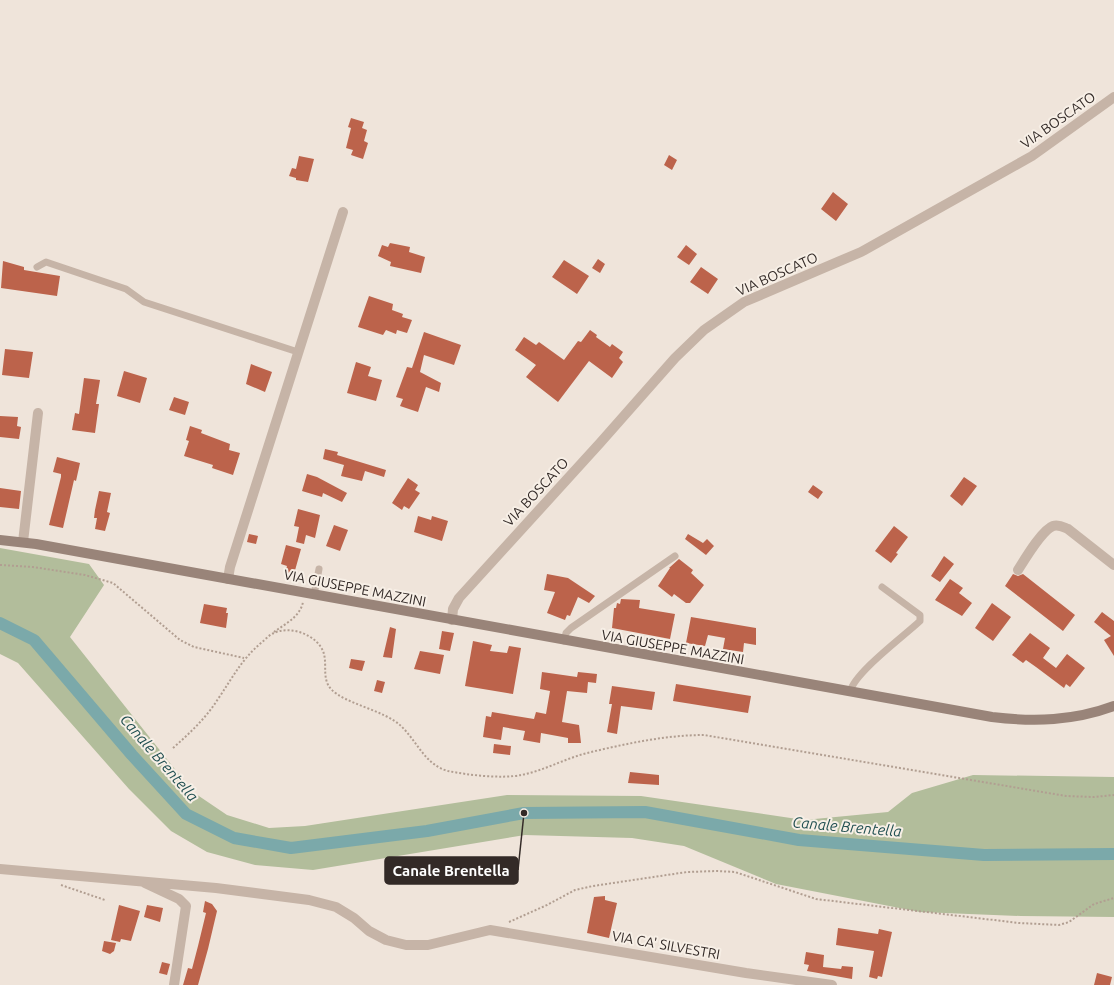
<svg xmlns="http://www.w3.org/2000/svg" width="1114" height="985" font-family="Ubuntu,sans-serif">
<rect width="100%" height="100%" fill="#efe4da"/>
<path fill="#b2bd9b" d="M0 548 89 564 104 585 70 637 193 792 227 815 269 828 305 826 507 795 641 796 804 820 888 812 912 793 973 775 1114 777V917L1021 916 920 912 776 884 684 846 632 838 525 835 313 870 255 865 207 852 171 831 129 789 18 663 0 654Z"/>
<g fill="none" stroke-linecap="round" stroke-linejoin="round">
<path stroke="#7ba9aa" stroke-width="12" d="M0 623 34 640 132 755 186 814 234 838 291 848 427 831 524 813 645 812 799 840 984 855 1114 854"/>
</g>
<path fill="#bc634b" d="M351 118 364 122 362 128 367 130 364 141 368 143 363 159 351 155 353 150 346 148 351 128 348 127Z
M669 155 677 160 672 170 664 165Z
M299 156 314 159 308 182 296 180V178L289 176 292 168 296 169Z
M833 192 848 204 836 221 821 209Z
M390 243 410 247 409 252 425 257 421 273 390 266 391 262 378 256 382 245 388 247Z
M686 245 697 254 689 265 677 257Z
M598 259 605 264 600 273 592 268Z
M564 260 589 276 577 294 552 277Z
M3 261 24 267V270L60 276 57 296 1 288Z
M701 267 718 279 708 294 690 282Z
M369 296 393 304 392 310 403 314 402 317 412 320 407 333 397 330 396 334 386 330 383 335 358 327Z
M590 330 597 335 596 337 610 347 612 344 623 352 619 358 623 362 612 378 589 361 558 402 526 377 536 365 515 350 524 337 536 345 539 342 564 360 578 341 581 342Z
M424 332 461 345 454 365 424 355 420 372 441 383 439 392 426 387 418 412 400 406 403 399 396 397 407 367 412 368Z
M5 349 33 352 29 378 2 375Z
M356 362 371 367 368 376 382 380 376 401 347 393Z
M251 364 272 372 265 392 246 384Z
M124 371 147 378 140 403 117 396Z
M84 378 100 380 96 404H99L95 433 72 430 75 413 79 414Z
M174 397 189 402 185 415 169 410Z
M0 416 18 417 17 426 21 427 19 439 0 437Z
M190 426 202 430 201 433 230 444 229 450 240 453 233 475 212 468 213 465 184 456 189 441 186 440Z
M325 449 338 452 337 455 386 470 384 477 365 471 362 481 341 476 344 465 323 459Z
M57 457 80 463 76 481 74 480 63 528 49 525 61 477V474L53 472Z
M307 474 317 477 347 493 342 502 323 493 322 497 302 491Z
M964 477 977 486 962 506 950 496Z
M408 478 418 485 415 490 420 493 409 509 404 506 402 510 392 503Z
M813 485 823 492 818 499 808 492Z
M0 488 21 491 19 509 0 507Z
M99 491 111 493 107 512 110 513 105 531 95 529 97 518H94L95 510Z
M298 509 320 515 315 538 306 535 304 544 296 542 299 527 294 526Z
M418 516 431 520 432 516 448 521 442 541 414 532Z
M334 525 348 530 340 551 326 546Z
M894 526 908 537 896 553 898 554 891 563 875 551Z
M249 534 258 536 256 544 247 542Z
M688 534 703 543 707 539 714 546 706 555 685 539Z
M286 545 301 549 294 574 285 572 287 566 281 564Z
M944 556 954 564 940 582 931 576Z
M679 559 693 570 691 573 704 585 690 603H686L674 594 672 597 658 586 670 568H669Z
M547 574 568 578 595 596 589 603 578 597 570 616 567 615 565 620 547 613 555 592 544 590Z
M1013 574 1018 576 1023 574 1075 615 1063 631 1005 586Z
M950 579 963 588 959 593 972 603 962 616 935 600Z
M621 599 640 600 639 608 675 614 670 639 612 628 614 608H616L617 603 620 604Z
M992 603 1011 617 993 641 975 628Z
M204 604 227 608 226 613H228L226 628 200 623Z
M1102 612 1114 621V656L1104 640 1111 636 1094 622Z
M691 617 756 628V645L744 643 743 652 723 649 725 638 708 635 705 646 686 643Z
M390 627 396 629 392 658 383 657Z
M442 631 454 633 450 651 439 649Z
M1030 633 1050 648 1043 658 1056 668 1067 654 1085 668 1070 687 1066 684 1064 688 1036 667 1026 660 1023 663 1012 655Z
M473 641 492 645 490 651 507 653 509 646 521 648 513 694 465 686Z
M420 651 444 655 440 674 414 669Z
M351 659 365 661 362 671 349 668Z
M542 672 577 677 578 672 597 674 596 683 588 682 587 693 567 691 562 722 579 725 581 743H568V738L541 733 540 743 523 740 525 731 503 727 501 740 483 737 486 716 491 717 492 712 534 719 536 712 546 714 550 691 540 689Z
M377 680 385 682 382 693 374 691Z
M676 684 751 696 748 713 673 701Z
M612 686 655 692 652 710 621 706 617 734 607 732 612 704H609Z
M494 744 511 746 510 755 493 753Z
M630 772 659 775V785L628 783Z
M605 896V900L617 903 609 938 587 933 594 897Z
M205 901 212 904 217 911 208 949 198 985H183L188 968 192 969 198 946 206 913 203 912Z
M119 905 140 911 131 941 121 939 120 942 111 940Z
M147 905 163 908 160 922 144 917Z
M838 928 878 934 879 929 892 932 882 977 878 976 877 979 869 977 874 951 836 945Z
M104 941 116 943 114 951 110 954 102 951Z
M806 952 824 955 823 967 841 969 842 966 853 967 852 979 807 971 809 965 804 964Z
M162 962 170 964 167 975 159 973Z
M1097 973 1112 977 1110 985H1094Z"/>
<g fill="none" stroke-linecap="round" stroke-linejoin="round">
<path stroke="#b19e91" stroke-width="2" stroke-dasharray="2 2" stroke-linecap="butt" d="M0 565 33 567 85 575 113 583 180 640 194 647 244 658
M274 632C285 624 300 617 303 602
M173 748C190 733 206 718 218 699 233 677 241 660 262 642 265 640 268 636 272 634 289 624 319 635 324 654 327 666 322 679 331 689 345 704 384 710 401 726 417 741 425 765 448 771 468 775 501 779 521 775 543 771 564 759 587 753 625 744 665 735 704 735L1066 796 1094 797 1114 795
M61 885 105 900
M509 922 547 905 575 890 593 886 687 872 717 871 735 872 816 899 1019 923 1059 925 1069 922 1094 904 1114 898"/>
<path stroke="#c6b4a7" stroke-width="7" d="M37 267 46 262 126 289 144 302 298 352
M314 595 319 569
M564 641 566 633 571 628 675 556
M850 692C854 673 904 636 920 621V615L882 587"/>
<path stroke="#c6b4a7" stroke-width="10" d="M23 542 38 413
M1018 570C1025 559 1042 530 1053 526 1059 524 1063 527 1068 529L1114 565
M228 579 230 567 343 212
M452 620 453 609 459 598 600 443 675 358 704 330 744 302 861 252 1032 156 1114 97
M0 869 216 888 309 900 336 907 354 918 369 931 386 940 406 945H428L490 930 746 973 832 985
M145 883 179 899 186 906 174 985"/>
<path stroke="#998479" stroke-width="10" d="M0 540 36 544 992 717C1034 722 1074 721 1114 706"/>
</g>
<g text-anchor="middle" stroke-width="4" stroke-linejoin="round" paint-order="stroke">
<g font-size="14" fill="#332a27" stroke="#f7efe6">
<text transform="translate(1058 120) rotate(-35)" y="5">VIA BOSCATO</text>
<text transform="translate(777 274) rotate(-24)" y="5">VIA BOSCATO</text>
<text transform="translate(536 492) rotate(-47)" y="5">VIA BOSCATO</text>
<text transform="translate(355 588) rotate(11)" y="5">VIA GIUSEPPE MAZZINI</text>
<text transform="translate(673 647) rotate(10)" y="5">VIA GIUSEPPE MAZZINI</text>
<text transform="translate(666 945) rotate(10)" y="5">VIA CA' SILVESTRI</text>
</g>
<g font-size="15" font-style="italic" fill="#204f51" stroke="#f7efe6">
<text transform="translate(159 758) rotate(49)" y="5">Canale Brentella</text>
<text transform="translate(847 827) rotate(5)" y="5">Canale Brentella</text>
</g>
</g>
<path fill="none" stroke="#332a27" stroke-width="1.5" d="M524 813L518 870"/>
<circle fill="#332a27" stroke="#f7efe6" stroke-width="1.5" cx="524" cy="813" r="4"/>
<rect fill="#332a27" stroke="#332a27" stroke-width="1.5" x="385" y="857" width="133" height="27" rx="4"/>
<g font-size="15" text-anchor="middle" font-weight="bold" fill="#fff">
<text x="451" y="876">Canale Brentella</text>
</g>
</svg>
